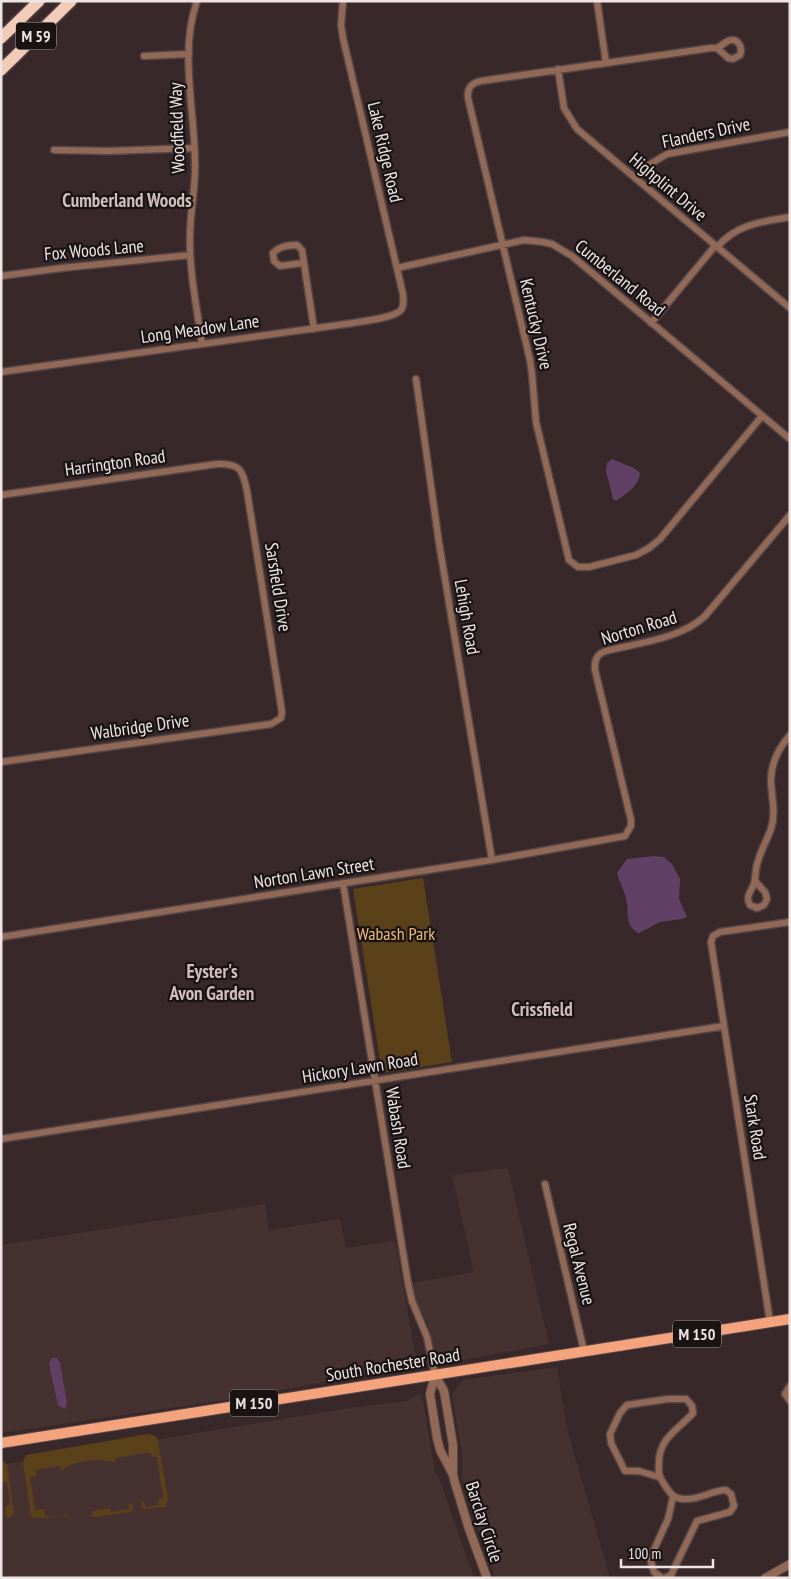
<svg xmlns="http://www.w3.org/2000/svg" width="791" height="1579" font-family="'PT Sans Narrow',sans-serif">
<rect width="100%" height="100%" fill="#382829"/>
<path fill="#463131" d="M508 1168 549 1344 448 1363 441 1358 433 1345 427 1322 416 1303 412 1283 474 1272 452 1175Z
M265 1204 269 1230 340 1219 346 1248 395 1241 417 1365 239 1398 1 1433V1245Z
M557 1367 567 1429 610 1578H495L467 1498 462 1478V1453L452 1394 463 1380Z
M417 1395H420L423 1401 435 1472 440 1480 474 1578H1V1465L350 1408 407 1401Z"/>
<path fill="#5b411a" d="M423 878 452 1062 382 1073 353 889Z
M148 1434 156 1436 158 1441 168 1499 165 1507 144 1509 141 1506 142 1501 144 1502 145 1507 159 1505 158 1500 163 1498 157 1457H152L150 1452 116 1458 115 1463C104 1458 84 1460 71 1465 67 1466 64 1469 61 1471L60 1466 36 1470V1476L30 1477 35 1510 44 1509 45 1516 64 1517 66 1510 67 1517 34 1518 31 1516 23 1462 26 1455Z
M1 1459 7 1465 14 1514 10 1518H7L5 1507 10 1504 7 1482 1 1483Z
M131 1503 134 1508 131 1512 95 1517 91 1516 93 1511 110 1508 111 1512 129 1509V1504Z"/>
<path fill="#604165" d="M612 459 634 468 640 473C639 486 626 494 616 501L613 499 606 471 607 463Z
M654 856 664 857 672 864 680 879 679 899 687 917 682 919 660 922 639 933C623 925 630 914 626 899 625 892 619 881 617 873L627 859Z
M52 1358H57L60 1363 67 1403 65 1409 58 1405 49 1364Z"/>
<g fill="none" stroke-linecap="round" stroke-linejoin="round">
<g stroke="#554647" stroke-width="9">
<path id="minor" d="M197 1C179 52 195 111 195 163 196 187 190 211 190 235 189 272 197 308 202 344
M597 1 606 63
M717 48C721 46 724 43 728 41 738 37 743 47 740 55L733 59 728 58 717 48H711L481 81C471 83 467 88 468 98L530 360 532 374 536 422 569 560 578 567H589L636 555 649 548 660 539 762 416
M144 56 189 54
M558 69 564 108 577 129 790 308
M54 150 109 151 194 148
M636 179 647 166 667 154 790 132
M717 247C737 224 761 222 790 217
M303 263 280 266 274 261 273 253C279 246 289 245 297 245L302 250 314 329
M397 268 524 240 543 242 552 244 572 256 790 439
M1 276 62 268 190 255
M651 323 715 246
M1 372 353 323C364 321 394 318 401 310 405 305 403 299 403 294L343 38 341 25 343 1
M416 379 439 543 492 860
M1 495 217 464C240 463 243 470 247 491L282 712 281 718 271 724 1 762
M755 881 765 892 767 899 764 905 757 908 750 905C745 896 751 892 754 884 756 877 755 869 758 861 761 850 767 840 771 829 776 814 772 799 771 783 770 764 778 749 790 735
M343 883 408 1283 412 1301 427 1337 435 1375
M1 937 492 860 625 836 631 826V820L595 670C594 660 597 654 606 651 637 643 681 639 705 616L790 515
M1 1139 724 1026
M545 1184 584 1351
M770 1322 711 942 713 936 720 932 790 922
M790 1386 785 1394 790 1401
M659 1477 639 1471H625L611 1443 610 1434 620 1413 627 1405 668 1399H686L692 1406 693 1413C679 1429 659 1438 659 1462 658 1472 659 1477 664 1484 670 1493 673 1499 685 1499 700 1500 712 1490 726 1490L731 1494 734 1506 730 1512 697 1521 671 1575 665 1578
M662 1578 654 1572 651 1562 652 1554 668 1519 673 1497"/>
</g>
<g stroke="#554647" stroke-width="10">
<path id="tertiary" d="M435 1375 444 1391 453 1445V1475L455 1483 469 1529 487 1578
M435 1375 430 1394 437 1438 440 1450 452 1473
M765 1578 790 1564"/>
</g>
<g stroke="#554647" stroke-width="12">
<path id="primary" d="M1 1443 790 1319"/>
</g>
<g stroke="#554647" stroke-width="14">
<path id="motorway" d="M1 38 39 1
M1 70 71 1"/>
</g>
<use href="#minor" stroke="#916956" stroke-width="6"/>
<use href="#tertiary" stroke="#916956" stroke-width="8"/>
<use href="#primary" stroke="#f4a37c" stroke-width="10"/>
<use href="#motorway" stroke="#f3cbb9" stroke-width="11"/>
</g>
<g text-anchor="middle" stroke-width="4.5" stroke-linejoin="round" paint-order="stroke">
<g fill="#1a1313" stroke="#aea5a5" stroke-width="1">
<rect x="16" y="22.5" width="40" height="27" rx="4"/>
<rect x="673" y="1320.5" width="48" height="27" rx="4"/>
<rect x="230" y="1389.5" width="48" height="27" rx="4"/>
</g>
<g font-size="16" font-weight="bold" fill="#eee4e4">
<text x="36" y="42">M 59</text>
<text x="697" y="1340">M 150</text>
<text x="254" y="1409">M 150</text>
</g>
<g font-size="18" fill="#eee4e4" stroke="#1a1313">
<text transform="translate(177 128) rotate(-92)" y="6">Woodfield Way</text>
<text transform="translate(706 133) rotate(-12)" y="6">Flanders Drive</text>
<text transform="translate(385 152) rotate(77)" y="6">Lake Ridge Road</text>
<text transform="translate(668 187) rotate(40)" y="6">Highplint Drive</text>
<text transform="translate(94 250) rotate(-5)" y="6">Fox Woods Lane</text>
<text transform="translate(620 278) rotate(39)" y="6">Cumberland Road</text>
<text transform="translate(536 324) rotate(77)" y="6">Kentucky Drive</text>
<text transform="translate(200 329) rotate(-8)" y="6">Long Meadow Lane</text>
<text transform="translate(115 463) rotate(-8)" y="6">Harrington Road</text>
<text transform="translate(278 587) rotate(81)" y="6">Sarsfield Drive</text>
<text transform="translate(467 617) rotate(80)" y="6">Lehigh Road</text>
<text transform="translate(639 628) rotate(-17)" y="6">Norton Road</text>
<text transform="translate(140 727) rotate(-8)" y="6">Walbridge Drive</text>
<text transform="translate(314 873) rotate(-9)" y="6">Norton Lawn Street</text>
<text transform="translate(360 1068) rotate(-9)" y="6">Hickory Lawn Road</text>
<text transform="translate(755 1127) rotate(81)" y="6">Stark Road</text>
<text transform="translate(398 1128) rotate(81)" y="6">Wabash Road</text>
<text transform="translate(579 1264) rotate(76)" y="6">Regal Avenue</text>
<text transform="translate(393 1365) rotate(-9)" y="6">South Rochester Road</text>
<text transform="translate(484 1522) rotate(72)" y="6">Barclay Circle</text>
</g>
<g font-size="18" fill="#ebba79" stroke="#1a1313">
<text x="396" y="940">Wabash Park</text>
</g>
<g font-size="19" font-weight="bold" fill="#d1bdbd" stroke="#1a1313">
<text x="127" y="207">Cumberland Woods</text>
<text x="212" y="978">Eyster's<tspan x="212" dy="22">Avon Garden</tspan></text>
<text x="542" y="1016">Crissfield</text>
</g>
</g>
<rect width="791" height="1579" fill="none" stroke="#eee4e4" stroke-width="5"/>
<path d="M621 1559v8h92v-8" fill="none" stroke="#eee4e4" stroke-width="2.5"/>
<text x="628" y="1559" font-size="15" fill="#eee4e4" stroke="#1a1313" stroke-width="4" paint-order="stroke">100 m</text>
</svg>
